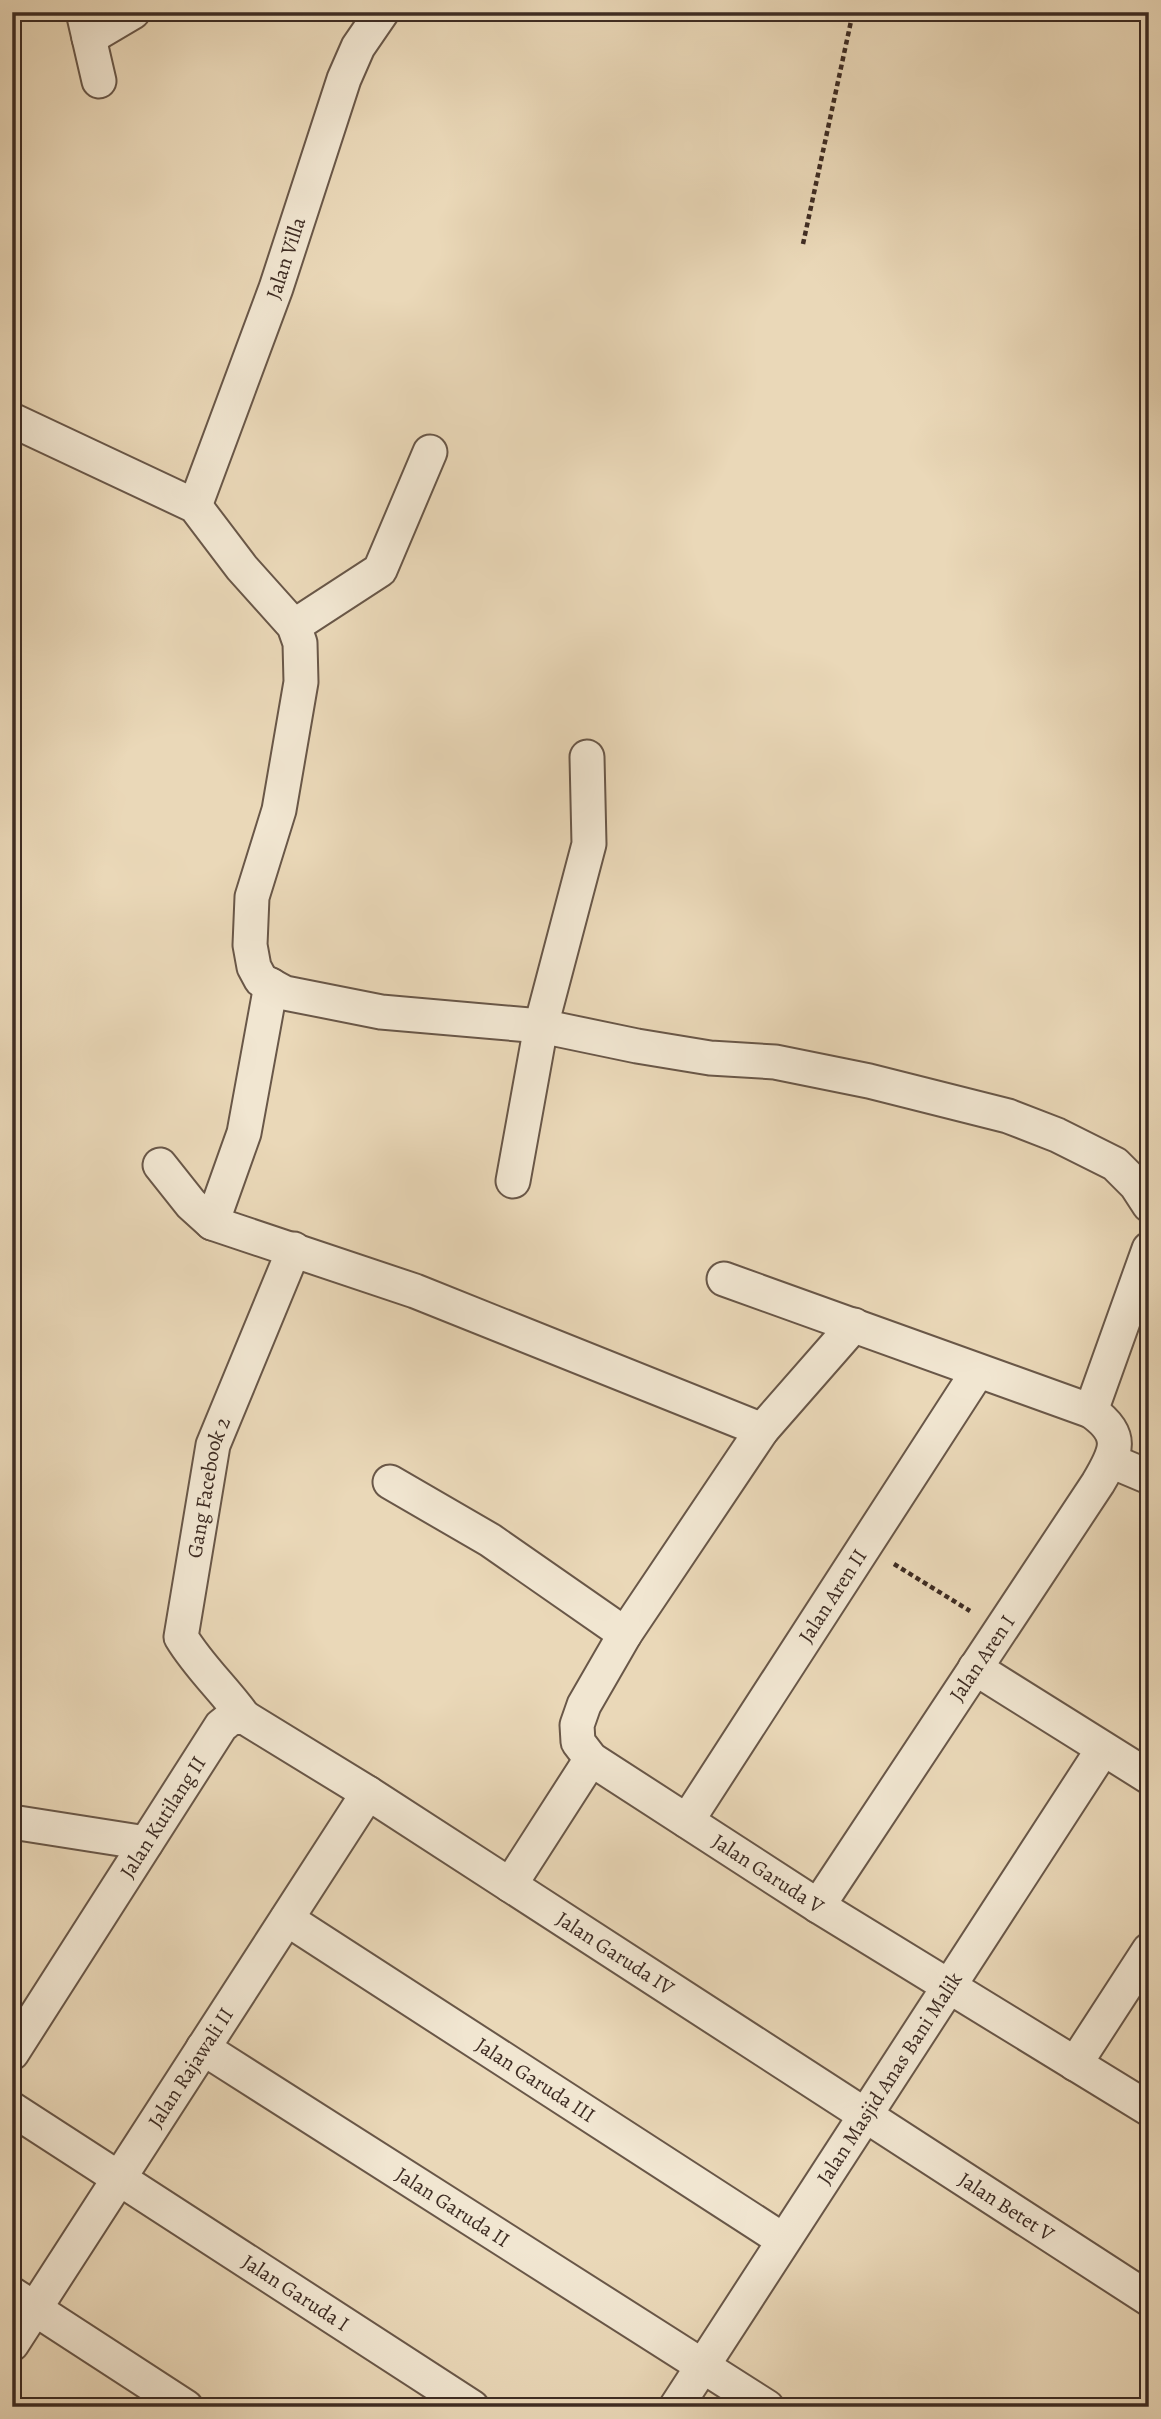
<svg xmlns="http://www.w3.org/2000/svg" width="1161" height="2419" font-family="Alegreya,serif">
<rect width="100%" height="100%" fill="#ead8b8"/>
<filter id="stains"><feTurbulence type="fractalNoise" baseFrequency=".00286" numOctaves="4"/><feColorMatrix values="0 0 0 0 .2 0 0 0 0 .09 0 0 0 0 .02 0 0 0 .5 -.17"/></filter>
<radialGradient id="worn" r=".72"><stop offset=".6" stop-color="#630" stop-opacity="0"/><stop offset="1" stop-color="#630" stop-opacity=".3"/></radialGradient>
<g fill="none" stroke-linecap="round" stroke-linejoin="round">
<g stroke="#695748" stroke-width="37">
<g id="street">
<path d="M83 12 99 81"/>
<path d="M89 38 133 12"/>
<path d="M12 420 195 506 242 568 294 626 300 643 301 682 279 810 252 897 250 945 254 967 261 980 285 993 381 1012 541 1026 637 1046 710 1058 775 1062 869 1081 1008 1116 1057 1135 1115 1164 1136 1185 1149 1205"/>
<path id="s1" d="M195 506 276 288 344 79 358 47 382 12"/>
<path d="M294 626 380 570 430 452"/>
<path d="M160 1165 191 1204 212 1223 415 1291 762 1430"/>
<path d="M513 1181 541 1026 589 844 587 757"/>
<path d="M212 1223 244 1133 271 985"/>
<path d="M724 1279 1091 1411C1125 1435 1117 1451 1098 1483L818 1906"/>
<path id="s2" d="M854 1325 762 1430 625 1634 584 1705 577 1725 578 1742 591 1759 818 1906 1149 2109"/>
<path d="M1091 1411 1149 1249"/>
<path d="M1111 1461 1149 1477"/>
<path d="M390 1482 490 1540 625 1634"/>
<path d="M975 1668 1149 1777"/>
<path id="s3" d="M244 1717C224 1689 199 1667 181 1637L213 1445 294 1249"/>
<path id="s4" d="M687 1821 978 1371"/>
<path d="M12 1822 146 1843"/>
<path d="M510 1885 591 1759"/>
<path id="s5" d="M287 1919 783 2240"/>
<path id="s6" d="M203 2048 767 2407"/>
<path id="s7" d="M12 2053 221 1726 231 1718 244 1717 368 1793 1149 2299"/>
<path d="M1075 2064 1149 1950"/>
<path id="s8" d="M12 2109 472 2407"/>
<path d="M12 2294 186 2407"/>
<path id="s9" d="M12 2344 368 1793"/>
<path id="s10" d="M676 2407 1103 1749"/>
</g>
</g>
<path stroke="#3e2c23" stroke-width="4.5" stroke-dasharray="5 3.5" stroke-linecap="butt" d="M803 244 853 12
M894 1564 970 1611"/>
<use href="#street" stroke="#f1e6d1" stroke-width="33"/>
</g>
<g text-anchor="middle" stroke-width="6" stroke-linejoin="round" paint-order="stroke">
<g font-size="21" fill="#3e2c23" stroke="#f1e6d1">
<text dy="7" stroke="none"><textPath href="#s1" startOffset="264">Jalan Villa</textPath></text>
<text dy="7" stroke="none"><textPath href="#s3" startOffset="254">Gang Facebook 2</textPath></text>
<text dy="7" stroke="none"><textPath href="#s4" startOffset="268">Jalan Aren II</textPath></text>
<text transform="translate(982 1658) rotate(-56)" y="7">Jalan Aren I</text>
<text dy="7" stroke="none"><textPath href="#s7" startOffset="280">Jalan Kutilang II</textPath></text>
<text dy="7" stroke="none"><textPath href="#s2" startOffset="738">Jalan Garuda V</textPath></text>
<text dy="7" stroke="none"><textPath href="#s7" startOffset="854">Jalan Garuda IV</textPath></text>
<text dy="7" stroke="none"><textPath href="#s9" startOffset="329">Jalan Rajawali II</textPath></text>
<text dy="7" stroke="none"><textPath href="#s10" startOffset="392">Jalan Masjid Anas Bani Malik</textPath></text>
<text dy="7" stroke="none"><textPath href="#s5" startOffset="296">Jalan Garuda III</textPath></text>
<text dy="7" stroke="none"><textPath href="#s6" startOffset="296">Jalan Garuda II</textPath></text>
<text dy="7" stroke="none"><textPath href="#s7" startOffset="1320">Jalan Betet V</textPath></text>
<text dy="7" stroke="none"><textPath href="#s8" startOffset="338">Jalan Garuda I</textPath></text>
</g>
</g>
<rect width="1161" height="2419" fill="none" stroke="#ead8b8" stroke-width="42"/>
<rect x="14" y="14" width="1133" height="2391" fill="none" stroke="#3e2c23" stroke-width="3.5"/>
<rect x="21" y="21" width="1119" height="2377" fill="none" stroke="#3e2c23" stroke-width="2"/>
<rect width="100%" height="100%" filter="url(#stains)"/>
<rect width="100%" height="100%" fill="url(#worn)"/>
</svg>
